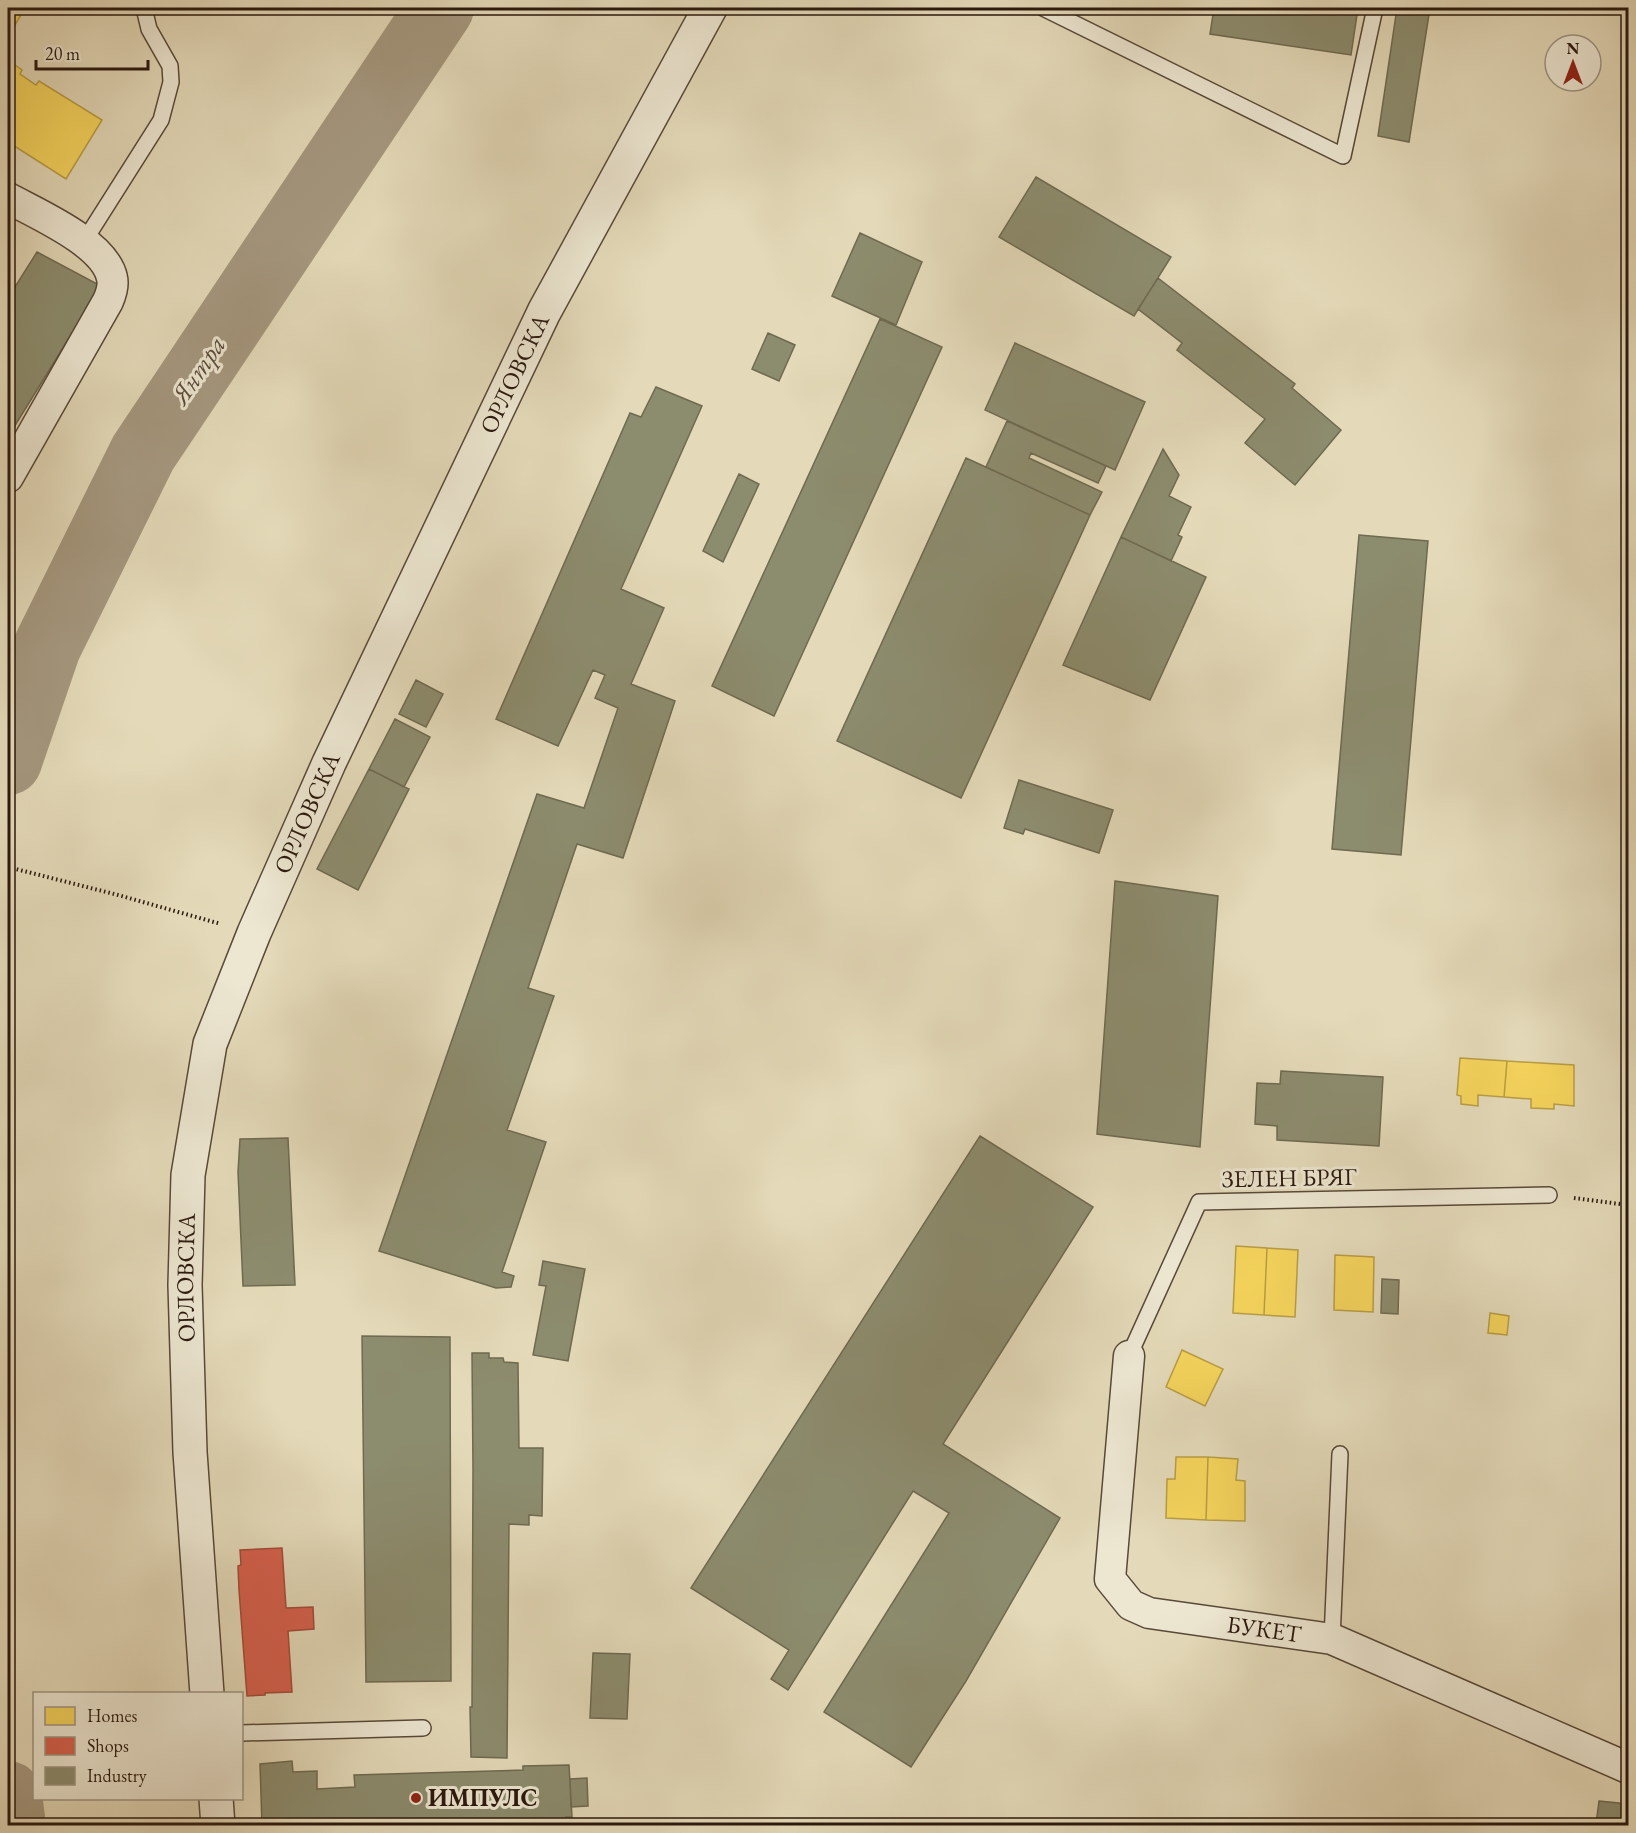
<svg xmlns="http://www.w3.org/2000/svg" width="1636" height="1833" font-family="'EB Garamond',serif">
<rect width="100%" height="100%" fill="#e4dab9"/>
<filter id="stains"><feTurbulence type="fractalNoise" baseFrequency=".00333" numOctaves="4"/><feColorMatrix values="0 0 0 0 .2 0 0 0 0 .09 0 0 0 0 .02 0 0 0 .5 -.17"/></filter>
<radialGradient id="worn" r=".72"><stop offset=".6" stop-color="#630" stop-opacity="0"/><stop offset="1" stop-color="#630" stop-opacity=".3"/></radialGradient>
<path fill="#f6d55c" stroke="#b99d45" stroke-width="1.5" d="M8 8H25L8 37Z
M8 60 22 70 20 74 36 85 39 81 102 120 66 179 8 142Z
M1460 1058 1507 1061 1504 1097 1478 1095V1106L1461 1104V1096L1457 1095Z
M1507 1061 1574 1065V1106L1554 1104V1109L1531 1108V1099L1504 1097Z
M1236 1246 1267 1248 1264 1315 1233 1313Z
M1267 1248 1298 1250 1295 1317 1264 1315Z
M1335 1255 1374 1257 1373 1312 1334 1310Z
M1490 1313 1509 1316 1507 1335 1488 1333Z
M1182 1350 1223 1369 1205 1406 1166 1387Z
M1176 1457H1208L1206 1520 1166 1518 1167 1479H1175Z
M1208 1457 1238 1459 1236 1480 1245 1481V1521L1206 1520Z"/>
<path fill="#d6604d" stroke="#a24b3a" stroke-width="1.5" d="M282 1548 286 1608 313 1607 314 1629 288 1631 292 1692 265 1693V1695L247 1696 239 1590 238 1566 241 1565 240 1550Z
M387 1821H430V1826H387Z"/>
<path fill="#8c8c6e" stroke="#6f6a51" stroke-width="1.5" d="M1214 8H1358L1351 55 1210 34Z
M1397 8H1430L1409 142 1378 136Z
M1036 177 1171 257 1134 316 999 237Z
M860 233 922 262 896 325 832 296Z
M37 252 101 286 8 437V298Z
M1158 278 1295 384 1292 388 1341 430 1295 485 1245 443 1265 419 1177 350 1182 343 1138 309Z
M880 319 942 347 774 716 712 686Z
M768 333 795 345 779 381 752 369Z
M1015 343 1145 402 1115 470 985 410Z
M656 387 702 406 621 589 664 608 631 684 675 701 623 858 577 844 528 988 554 996 507 1130 546 1142 502 1272 514 1276 511 1287 496 1288 379 1251 537 794 584 808 618 708 595 698 605 675 593 670 558 746 496 719 630 413 641 417Z
M1007 421 1106 466 1098 483 1031 453 1029 458 1102 492 1090 515 986 467Z
M1163 449 1179 475 1169 496 1191 507 1178 535 1182 537 1171 561 1121 537Z
M966 458 1090 515 961 798 837 741Z
M739 474 759 484 723 562 703 551Z
M1359 535 1428 541 1401 855 1332 849Z
M1121 537 1206 577 1150 700 1063 665Z
M416 680 443 694 426 727 399 714Z
M395 719 430 737 404 787 369 769Z
M369 769 409 789 358 890 317 869Z
M1019 780 1113 810 1099 853 1025 829 1023 834 1004 828Z
M1115 881 1218 896 1200 1147 1097 1134Z
M1281 1071 1383 1077 1379 1146 1277 1140V1126L1255 1124 1257 1083 1280 1084Z
M980 1136 1093 1207 943 1444 1060 1518 966 1681 911 1767 824 1712 949 1513 913 1491 788 1690 771 1679 789 1650 691 1588Z
M288 1138 295 1285 243 1286 238 1172 240 1139Z
M543 1261 585 1269 568 1361 533 1355 546 1286 539 1285Z
M1382 1279 1399 1280 1398 1314 1381 1313Z
M362 1336 450 1337 451 1681 366 1682Z
M472 1353H489V1358H503L504 1362 518 1363 519 1448H543L542 1516 529 1515V1525L509 1524 507 1758 471 1757 470 1707H472L473 1470Z
M593 1653 630 1654 627 1719 590 1718Z
M292 1761 293 1772 317 1771V1789L355 1787 354 1775 523 1770V1766L569 1765 572 1817H566V1826H462V1820L355 1823 356 1826H262L260 1764Z
M587 1778 588 1806 571 1807 570 1779Z
M1599 1801 1628 1804V1826L1596 1824Z
M1599 1801 1628 1804V1826H1583L1584 1823 1596 1824Z
M1584 1823 1596 1824 1609 1826H1583Z"/>
<g fill="none" stroke-linecap="round" stroke-linejoin="round">
<path stroke="#a5987f" stroke-width="68" d="M8 761 47 647 143 453 440 8
M8 1795 12 1826"/>
<g stroke="#584939" stroke-width="18">
<path id="service" d="M1043 8 1343 156 1375 8
M85 240 161 120 171 82 170 66 149 29 144 8
M1129 1356 1199 1202 1549 1195
M1332 1639 1340 1454
M242 1733 423 1728"/>
</g>
<g stroke="#584939" stroke-width="33">
<g id="minor">
<path d="M8 198C37 214 105 243 112 278 114 286 111 294 108 301L8 477"/>
<path id="s1" d="M1129 1356 1110 1579 1131 1605 1149 1613 1332 1639 1628 1768"/>
</g>
</g>
<g stroke="#584939" stroke-width="36">
<g id="tertiary">
<path id="s2" d="M207 1694 190 1452 185 1285 188 1175 210 1044 254 933 329 763 544 312 710 8"/>
<path d="M216 1798 218 1826"/>
</g>
</g>
<path stroke="#2a190e" stroke-width="4" stroke-dasharray="1.5 3" stroke-linecap="butt" d="M8 867 118 895 221 924
M1574 1198 1628 1205"/>
<use href="#service" stroke="#ede7d2" stroke-width="15"/>
<use href="#minor" stroke="#ede7d2" stroke-width="30"/>
<use href="#tertiary" stroke="#ede7d2" stroke-width="33"/>
</g>
<circle fill="#8f2418" stroke="#ede7d2" stroke-width="2" cx="416" cy="1798" r="6"/>
<g text-anchor="middle" stroke-width="6" stroke-linejoin="round" paint-order="stroke">
<g font-size="24" fill="#2a190e" stroke="#ede7d2">
<text dy="8" stroke="none"><textPath href="#s2" startOffset="1389">ОРЛОВСКА</textPath></text>
<text dy="8" stroke="none"><textPath href="#s2" startOffset="903">ОРЛОВСКА</textPath></text>
<text transform="translate(1289 1178) rotate(-1)" y="8">ЗЕЛЕН БРЯГ</text>
<text dy="8" stroke="none"><textPath href="#s2" startOffset="417">ОРЛОВСКА</textPath></text>
<text dy="8" stroke="none"><textPath href="#s1" startOffset="393">БУКЕТ</textPath></text>
</g>
<g font-size="24" font-weight="bold" fill="#2a190e" stroke="#ede7d2" text-anchor="start">
<text x="428" y="1806">ИМПУЛС</text>
</g>
<g font-size="26" font-style="italic" fill="#5b4c3b" stroke="#ede7d2">
<text transform="translate(198 370) rotate(-56)" y="9">Янтра</text>
</g>
</g>
<rect width="1636" height="1833" fill="none" stroke="#e4dab9" stroke-width="30"/>
<rect x="9" y="9" width="1618" height="1815" fill="none" stroke="#2a190e" stroke-width="3"/>
<rect x="15" y="15" width="1606" height="1803" fill="none" stroke="#2a190e" stroke-width="1.5"/>
<rect x="33" y="1692" width="210" height="108" fill="#ede7d2" stroke="#9f9584" stroke-width="1.5"/>
<rect x="45" y="1707" width="30" height="18" fill="#f6d55c" stroke="#9f9584" stroke-width="1.5"/>
<text x="87" y="1722" font-size="18" fill="#2a190e">Homes</text>
<rect x="45" y="1737" width="30" height="18" fill="#d6604d" stroke="#9f9584" stroke-width="1.5"/>
<text x="87" y="1752" font-size="18" fill="#2a190e">Shops</text>
<rect x="45" y="1767" width="30" height="18" fill="#8c8c6e" stroke="#9f9584" stroke-width="1.5"/>
<text x="87" y="1782" font-size="18" fill="#2a190e">Industry</text>
<g transform="translate(1573 63)"><circle r="28" fill="#ede7d2" stroke="#9f9584" stroke-width="1.5"/>
<path d="M0-4.5L10 22L0 15L-10 22Z" fill="#8f2418"/>
<text y="-9" font-size="16" font-weight="bold" text-anchor="middle" fill="#2a190e">N</text>
</g>
<path d="M36 60v9h112v-9" fill="none" stroke="#2a190e" stroke-width="3"/>
<text x="45" y="60" font-size="18" fill="#2a190e" stroke="#ede7d2" stroke-width="4.5" paint-order="stroke">20 m</text>
<rect width="100%" height="100%" filter="url(#stains)"/>
<rect width="100%" height="100%" fill="url(#worn)"/>
</svg>
